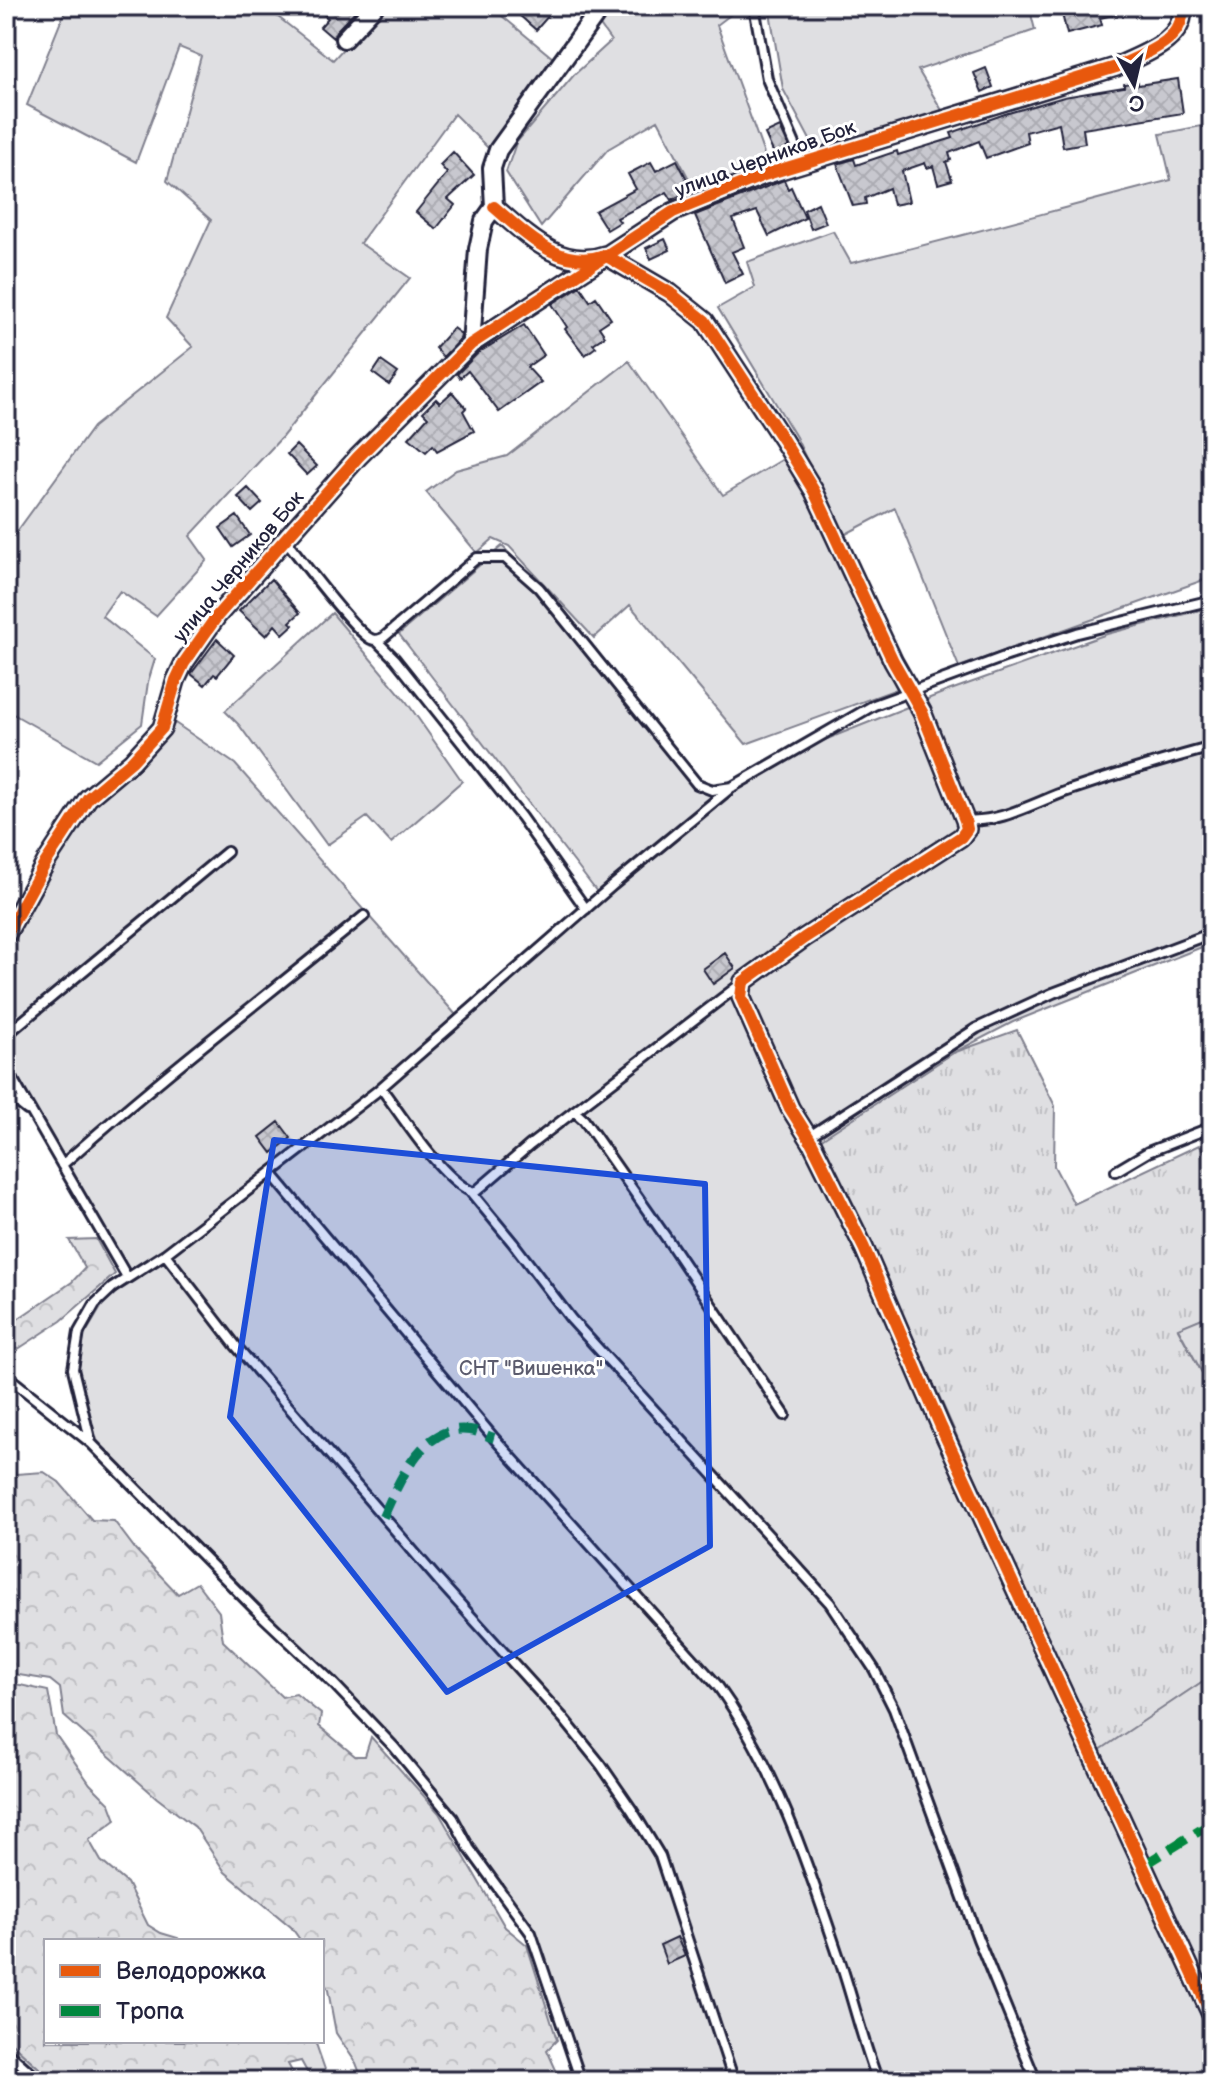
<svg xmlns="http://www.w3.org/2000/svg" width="1218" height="2087" font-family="'Balsamiq Sans',sans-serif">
<defs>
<pattern id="grass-tufts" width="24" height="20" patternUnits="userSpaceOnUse" patternTransform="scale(2)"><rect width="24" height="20" fill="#dfdfe2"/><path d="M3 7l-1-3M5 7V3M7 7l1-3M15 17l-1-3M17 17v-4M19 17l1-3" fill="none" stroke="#bfbfc3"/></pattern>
<pattern id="forest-crowns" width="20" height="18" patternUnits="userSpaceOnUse" patternTransform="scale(2)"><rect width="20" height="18" fill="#dfdfe2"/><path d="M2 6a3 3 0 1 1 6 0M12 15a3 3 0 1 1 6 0" fill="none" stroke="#bfbfc3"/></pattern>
<pattern id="building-cross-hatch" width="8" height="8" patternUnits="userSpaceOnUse" patternTransform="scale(2)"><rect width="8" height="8" fill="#c8c8cf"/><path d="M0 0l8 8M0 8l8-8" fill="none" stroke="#acacb3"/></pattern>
</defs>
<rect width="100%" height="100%" fill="#fff"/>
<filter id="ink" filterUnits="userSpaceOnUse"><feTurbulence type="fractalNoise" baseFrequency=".0125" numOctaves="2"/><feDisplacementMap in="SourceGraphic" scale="16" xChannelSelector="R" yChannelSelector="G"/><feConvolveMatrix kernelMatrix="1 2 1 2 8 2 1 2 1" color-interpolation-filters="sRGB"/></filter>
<g filter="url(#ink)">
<path fill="url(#grass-tufts)" stroke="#80808e" stroke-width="2" d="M1017 1030 1055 1106 1054 1166 1074 1204 1199 1145 1212 1161V1314L1178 1329 1212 1391V1675L1097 1753 820 1139 953 1053Z"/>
<path fill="url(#forest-crowns)" stroke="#80808e" stroke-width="2" d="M96 1239 115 1274 61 1321 6 1357V1327L72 1282 85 1268 69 1240Z
M6 1460 16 1474 44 1472 59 1482 92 1520 114 1521 136 1550 178 1594 197 1583 219 1612 223 1641 282 1697 296 1694 321 1714 319 1726 355 1756H365L371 1737 439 1813 505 1927 527 1945 557 2040 547 2050 561 2081H363L356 2063 336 2033 328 1990 322 1978V1941H301L291 1927 225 1872 195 1827 157 1798 64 1716 60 1688 50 1680 6 1673Z
M6 1682 48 1691 56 1735 90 1784 110 1804 116 1820 89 1840 101 1861 127 1883 148 1925 161 1933 178 1938 180 1941H46V2041H279L285 2045 293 2041H315L329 2081H312L301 2061 288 2064 297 2081H53L6 2038Z"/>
<path fill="#dfdfe2" stroke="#80808e" stroke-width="2" d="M67 6H264L333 60 382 6H490L554 59 489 149 454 114 360 243 410 278 282 437 190 536 207 560 156 616 120 591 102 616 155 659 148 682 142 724 96 761 6 710V551L8 544 93 427 193 347 166 318 211 220 167 181 201 56 179 47 136 162 27 105Z
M615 6H742L717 25 769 168 698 196 658 120 608 149 541 227 506 172 516 143 574 75 611 41 599 24Z
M769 6H1029L1035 30 918 70 943 112 817 153 783 89Z
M1212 75V577L959 667 895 508 842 536 796 437 718 308 755 287 747 262 833 231 851 263C958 238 1064 207 1171 180L1160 134 1212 124 1205 77Z
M629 361 723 495 790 455 897 689 746 744 630 605 594 638 509 546 493 539 477 553 426 492 456 470 507 456Z
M502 546 554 598 699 778 713 784 745 785 817 743 945 692 1107 634 1212 607V943L1013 1022 953 1053 820 1140 880 1263 1097 1752 1212 1675V2081H586L536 1932 518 1909 454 1813 370 1714 98 1444 78 1372 84 1336 103 1304 133 1278 43 1125 6 1053V944L17 933 54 861 94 801 151 752 175 723 235 764 456 1015 597 892 399 634Z
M332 613 406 701 462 781 391 843 367 817 327 845 239 725 225 711Z
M1212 1314V1391L1178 1328Z
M6 2038 53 2081H6Z"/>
<path fill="url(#building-cross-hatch)" stroke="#22223b" stroke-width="2" d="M313 6H360L336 31 333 38 320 27 328 18Z
M509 6H557L536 30Z
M1060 6H1130V11L1100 18 1102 25 1067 34Z
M986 68 993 87 982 92 974 73Z
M1178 79 1183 113 1083 129 1085 143 1063 147 1059 123 1026 132 1028 143 986 158 979 141 949 153 951 160 946 162 952 180 938 184 933 166 927 168 925 163 902 171 909 202 893 205 889 188 865 198 866 204 853 206 837 164 854 159 856 165 897 151 898 155 953 138 951 133 1005 114 1064 97 1124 87V84L1138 82V85Z
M780 127 789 147 774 154 765 134Z
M453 152 474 175 448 199 455 205 436 229 416 212 447 173 440 165Z
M677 160 692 189 672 200 667 192 617 218 620 222 607 230 595 211 636 189 628 174 651 162 656 171Z
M784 180 788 189 791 187 805 218 769 236 757 211 733 219 744 247 732 252 743 274 725 283 695 215Z
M818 203 826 223 811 229 804 210Z
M665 239 670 250 651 259 646 248Z
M580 286 590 301 596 297 611 319 599 327 605 336 593 344 596 347 585 355 565 329 567 327 552 304Z
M524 325 544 355 527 367 541 382 499 412 468 371 460 378 457 374 478 353Z
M453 328 461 334 460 339 443 357 435 348Z
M381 361 398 373 389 385 373 373Z
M452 392 466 408 463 411 474 431 437 451 433 445 426 452 409 438 428 417 423 412 436 399 440 403Z
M296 445 317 466 307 475 287 454Z
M248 488 262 503 252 512 238 497Z
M237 516 250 535 233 547 220 528Z
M271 579 300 613 290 622 293 625 283 634 275 625 266 636 239 611Z
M217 639 234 655 217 676 214 674 205 685 191 674Z
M725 953 735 968 713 984 703 969Z
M279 1122 291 1138 272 1153 260 1137Z
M677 1937 685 1956 667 1964 660 1945Z"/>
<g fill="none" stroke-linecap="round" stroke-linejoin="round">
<g stroke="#22223b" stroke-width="14">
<path id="service" d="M754 6 767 79 803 163
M285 539C299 557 355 632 371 639 376 641 377 640 383 638L477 558H505L539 588 697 784 712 790 732 787
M376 640 395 659 521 817 586 909
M965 820C1000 824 1037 801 1070 790 1117 774 1164 760 1212 747
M6 1035 227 852
M6 1068 127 1277
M381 1088C403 1117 439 1175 470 1191L513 1243 571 1319 830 1603 874 1669 894 1709 978 1939 1036 2081
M6 1093 27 1110
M574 1111 584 1120 672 1246 785 1415
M808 1137 977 1028 1053 993 1212 933
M62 1165C159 1078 263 999 364 916
M1116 1171 1148 1152 1212 1127
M271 1173 494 1438 717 1685C777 1768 809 1868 841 1964 854 2003 863 2043 878 2081
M473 1194 530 1145 742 983
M165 1254 236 1346 439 1581 563 1718 601 1765 632 1810 660 1856 734 2081
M6 1372 12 1380 91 1443
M6 2051 40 2081
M581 2081 531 1933 469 1848 453 1818 394 1747 332 1682 256 1610 91 1443 73 1369 79 1332 95 1304 112 1288 165 1254 376 1092 613 885 732 787 874 705 1007 656 1077 633 1212 600"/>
</g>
<g stroke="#22223b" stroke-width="22">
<path id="minor" d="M344 39 375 6
M494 207C526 234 560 271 605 255L670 293 705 321 783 440 814 491 893 661 922 712 965 820 967 829 961 837 804 938 743 982 741 997 790 1108 812 1143 864 1248 941 1427 1212 2016
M471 344 478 249 484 221 494 207 492 168 498 150 602 6
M6 935 46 862 88 798 132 761 162 728 176 680 184 663 217 616 358 457 471 344 673 212 764 175 1116 67C1141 55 1187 41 1182 6"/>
</g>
<use href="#service" stroke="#fff" stroke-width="8"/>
<use href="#minor" stroke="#fff" stroke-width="16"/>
<path stroke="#00873e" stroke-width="10" stroke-dasharray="20 10" stroke-linecap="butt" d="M6 1385 12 1380
M383 1517C399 1482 422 1423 470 1430 478 1431 487 1436 494 1438
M1144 1865 1212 1823"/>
<g stroke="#fff" stroke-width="17">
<path id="cycleway" d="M494 207C526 234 560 271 605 255L670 293 705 321 783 440 814 491 893 661 922 712 965 820 967 829 961 837 804 938 743 982 741 997 790 1108 812 1143 864 1248 941 1427 1212 2016
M6 935 46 862 88 798 132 761 162 728 176 680 184 663 217 616 358 457 471 344 673 212 764 175 1116 67C1141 55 1187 41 1182 6"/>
</g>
<use href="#cycleway" stroke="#e8590c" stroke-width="12"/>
</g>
</g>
<path fill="#1d4ed8" fill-opacity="0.2" stroke="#1d4ed8" stroke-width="6" stroke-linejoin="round" d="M274 1140 705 1184 710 1546 447 1692 230 1417Z"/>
<g text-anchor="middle" stroke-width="6" stroke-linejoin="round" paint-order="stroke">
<g font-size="20" fill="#22223b" stroke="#fff">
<text transform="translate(765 158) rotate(-20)" y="7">улица Черников Бок</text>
<text transform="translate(238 566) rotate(-50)" y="7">улица Черников Бок</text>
</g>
<g font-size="20" fill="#5b5b6d" stroke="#fff">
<text x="531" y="1375">СНТ "Вишенка"</text>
</g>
</g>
<rect width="1218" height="2087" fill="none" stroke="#fff" stroke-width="32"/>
<rect x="16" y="16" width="1186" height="2055" fill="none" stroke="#22223b" stroke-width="3" filter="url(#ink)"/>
<rect x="44" y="1939" width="280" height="104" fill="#ffffff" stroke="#a7a7b1" stroke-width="2"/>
<rect x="60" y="1965" width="40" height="12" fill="#e8590c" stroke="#a7a7b1" stroke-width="2"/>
<text x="116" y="1979" font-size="24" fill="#22223b">Велодорожка</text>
<rect x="60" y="2005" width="40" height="12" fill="#00873e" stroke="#a7a7b1" stroke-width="2"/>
<text x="116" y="2019" font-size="24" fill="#22223b">Тропа</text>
<g transform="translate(1134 84) rotate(172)" stroke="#ffffff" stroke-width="6" paint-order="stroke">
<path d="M0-6L14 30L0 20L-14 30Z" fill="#22223b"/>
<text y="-12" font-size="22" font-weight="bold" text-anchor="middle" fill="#22223b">С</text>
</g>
</svg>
